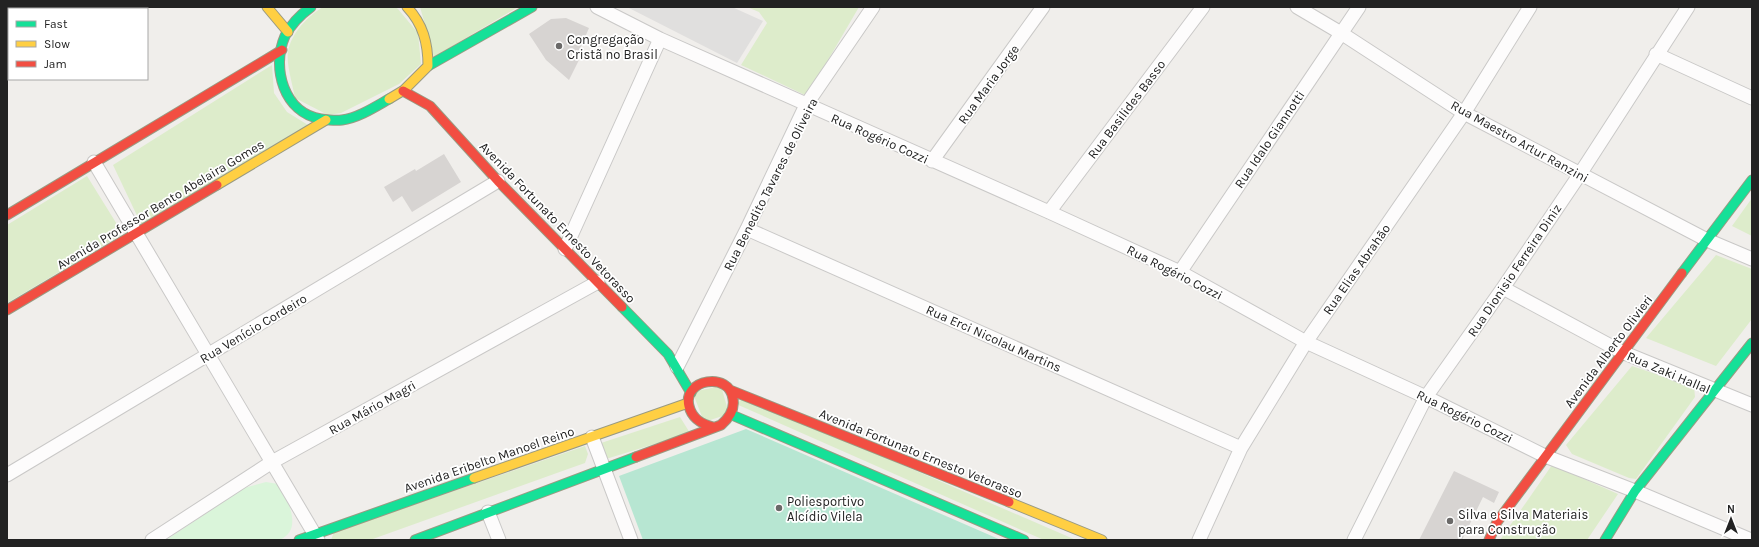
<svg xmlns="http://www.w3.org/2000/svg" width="1759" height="547" font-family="Karla,sans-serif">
<rect width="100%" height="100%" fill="#f0eeeb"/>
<path fill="#ddeccb" d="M323 7H395L398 9 418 33 421 64 399 84 341 113 328 115 295 98C293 86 286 64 288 52 291 33 308 16 323 7Z
M420 7H518L434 57Z
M747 7H859L807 96 741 65 767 23 759 12Z
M272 65 274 93 287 112 308 125 141 224 113 165Z
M87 176 123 234 7 303V225Z
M1752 198V236L1732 226Z
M1716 255 1752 269V319L1716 366 1646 338Z
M1632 366 1694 387 1695 397 1636 479 1629 478 1572 454 1566 445Z
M721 386 729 414 704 422 694 396 697 391Z
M745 397 1076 540H1044L736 404Z
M680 417 690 433 606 459 601 443Z
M585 446 588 454 585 463 568 469 370 540H331L334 532Z
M1552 465 1618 494 1587 540H1500Z"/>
<path fill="#daf5da" d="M266 482 278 484C288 499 304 531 279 540H166L244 488Z"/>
<path fill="#b7e6d2" d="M746 429 1001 540H643L619 476Z"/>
<path fill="#e0dfde" d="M627 7H732L763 21 737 63Z"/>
<path fill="#d7d4d2" d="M566 18 589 28 576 58 579 60 569 80 546 60 529 34 551 19Z
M444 154 461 182 412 212 402 196 393 202 384 187 415 169 416 171Z
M1454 471 1499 492 1494 503 1483 497 1462 540H1419Z"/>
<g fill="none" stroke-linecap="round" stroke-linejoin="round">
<g stroke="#c9c8c7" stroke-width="15">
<path id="street" d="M597 7 660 39 1049 212 1180 272 1306 342 1426 397 1545 456 1635 491 1751 540
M1297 7 1341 33 1464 113 1707 240 1752 259
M1656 54 1752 98
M932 161 1043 7
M94 162 318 540
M1049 212 1203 7
M747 229 1241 448
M565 249 660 39
M1180 272 1359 7
M1503 288 1622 352 1752 405
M677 367 747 229 806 105 873 7
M592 437 631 540
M7 475 498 181
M488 512 499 540
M152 540 272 462 598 282
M1199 540 1241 448 1306 342 1464 113 1530 7
M1354 540 1426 397 1503 288 1580 174 1688 7"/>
</g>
<g stroke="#999a82" stroke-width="11">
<path id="fast" d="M311 7C300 15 291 24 285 36 271 68 284 113 321 119 328 120 335 121 342 120 358 118 375 107 389 99
M428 66 532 7
M1682 273 1752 180
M622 307 668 354 691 393
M732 415 1024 540
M299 540 474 478
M415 540 636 457
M1605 540 1635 491 1752 343"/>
</g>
<g stroke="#999a82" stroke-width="11">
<path id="slow" d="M267 7 288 32
M389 99 404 90 428 66C428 43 423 24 407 7
M217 185 326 120
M474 478 688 403
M1009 502 1102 540"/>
</g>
<g stroke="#999a82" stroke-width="11">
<path id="jam" d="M403 91 430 106 498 181 622 307
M7 215 282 50
M7 310 217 185
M730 390 1009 502
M636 457 721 425C729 418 735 410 733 399 730 371 682 379 689 406 692 419 702 424 713 427
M1489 540 1497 522 1682 273"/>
</g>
<use href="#street" stroke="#fdfcfc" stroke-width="13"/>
<use href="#fast" stroke="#16e098" stroke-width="9"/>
<use href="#slow" stroke="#ffcf43" stroke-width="9"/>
<use href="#jam" stroke="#f24e42" stroke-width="9"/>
</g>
<g fill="#6a6968" stroke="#fff" stroke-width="1.5">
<circle cx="559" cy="46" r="4"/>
<circle cx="779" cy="508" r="4"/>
<circle cx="1450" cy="521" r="4"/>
</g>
<g text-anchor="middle" stroke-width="3.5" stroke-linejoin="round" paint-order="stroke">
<g font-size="13" fill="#222" stroke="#fff" text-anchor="start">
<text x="567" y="44">Congregação<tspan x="567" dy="15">Cristã no Brasil</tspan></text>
<text x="787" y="506">Poliesportivo<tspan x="787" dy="15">Alcídio Vilela</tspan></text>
<text x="1458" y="519">Silva e Silva Materiais<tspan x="1458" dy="15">para Construção</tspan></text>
</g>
<g font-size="13" fill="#222" stroke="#fff">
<text transform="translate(988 84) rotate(-54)" y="5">Rua Maria Jorge</text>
<text transform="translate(1126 109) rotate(-53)" y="5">Rua Basilides Basso</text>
<text transform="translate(880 138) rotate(24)" y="5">Rua Rogério Cozzi</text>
<text transform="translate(1269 139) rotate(-56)" y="5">Rua Idalo Giannotti</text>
<text transform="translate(1520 141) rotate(29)" y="5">Rua Maestro Artur Ranzini</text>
<text transform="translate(770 184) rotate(-63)" y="5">Rua Benedito Tavares de Oliveira</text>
<text transform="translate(160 204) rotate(-31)" y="5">Avenida Professor Bento Abelaira Gomes</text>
<text transform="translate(558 222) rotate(46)" y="5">Avenida Fortunato Ernesto Vetorasso</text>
<text transform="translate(1356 269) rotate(-55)" y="5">Rua Elias Abrahão</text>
<text transform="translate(1514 270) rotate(-56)" y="5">Rua Dionisio Ferreira Diniz</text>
<text transform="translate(1175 272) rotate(27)" y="5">Rua Rogério Cozzi</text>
<text transform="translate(253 328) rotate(-31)" y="5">Rua Venício Cordeiro</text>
<text transform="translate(994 338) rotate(24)" y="5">Rua Erci Nicolau Martins</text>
<text transform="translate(1608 351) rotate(-53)" y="5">Avenida Alberto Olivieri</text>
<text transform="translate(1669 372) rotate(23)" y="5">Rua Zaki Hallal</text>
<text transform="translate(372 407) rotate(-29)" y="5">Rua Mário Magri</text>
<text transform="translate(1465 416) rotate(26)" y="5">Rua Rogério Cozzi</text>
<text transform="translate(921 453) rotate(22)" y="5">Avenida Fortunato Ernesto Vetorasso</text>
<text transform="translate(489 459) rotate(-19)" y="5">Avenida Eribelto Manoel Reino</text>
</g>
</g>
<rect width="1759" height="547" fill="none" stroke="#222222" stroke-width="16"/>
<rect x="8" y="8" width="140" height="72" fill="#ffffff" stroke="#a7a7a7"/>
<rect x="16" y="21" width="20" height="6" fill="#16e098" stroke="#a7a7a7"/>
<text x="44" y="28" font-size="12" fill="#222222">Fast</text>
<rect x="16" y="41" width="20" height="6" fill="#ffcf43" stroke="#a7a7a7"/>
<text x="44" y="48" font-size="12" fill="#222222">Slow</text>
<rect x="16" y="61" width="20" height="6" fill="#f24e42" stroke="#a7a7a7"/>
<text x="44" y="68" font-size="12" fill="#222222">Jam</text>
<g transform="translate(1731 519)" stroke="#ffffff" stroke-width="3" paint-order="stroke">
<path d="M0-3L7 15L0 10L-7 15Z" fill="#222222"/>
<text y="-6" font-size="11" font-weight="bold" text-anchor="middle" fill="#222222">N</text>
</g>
</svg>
